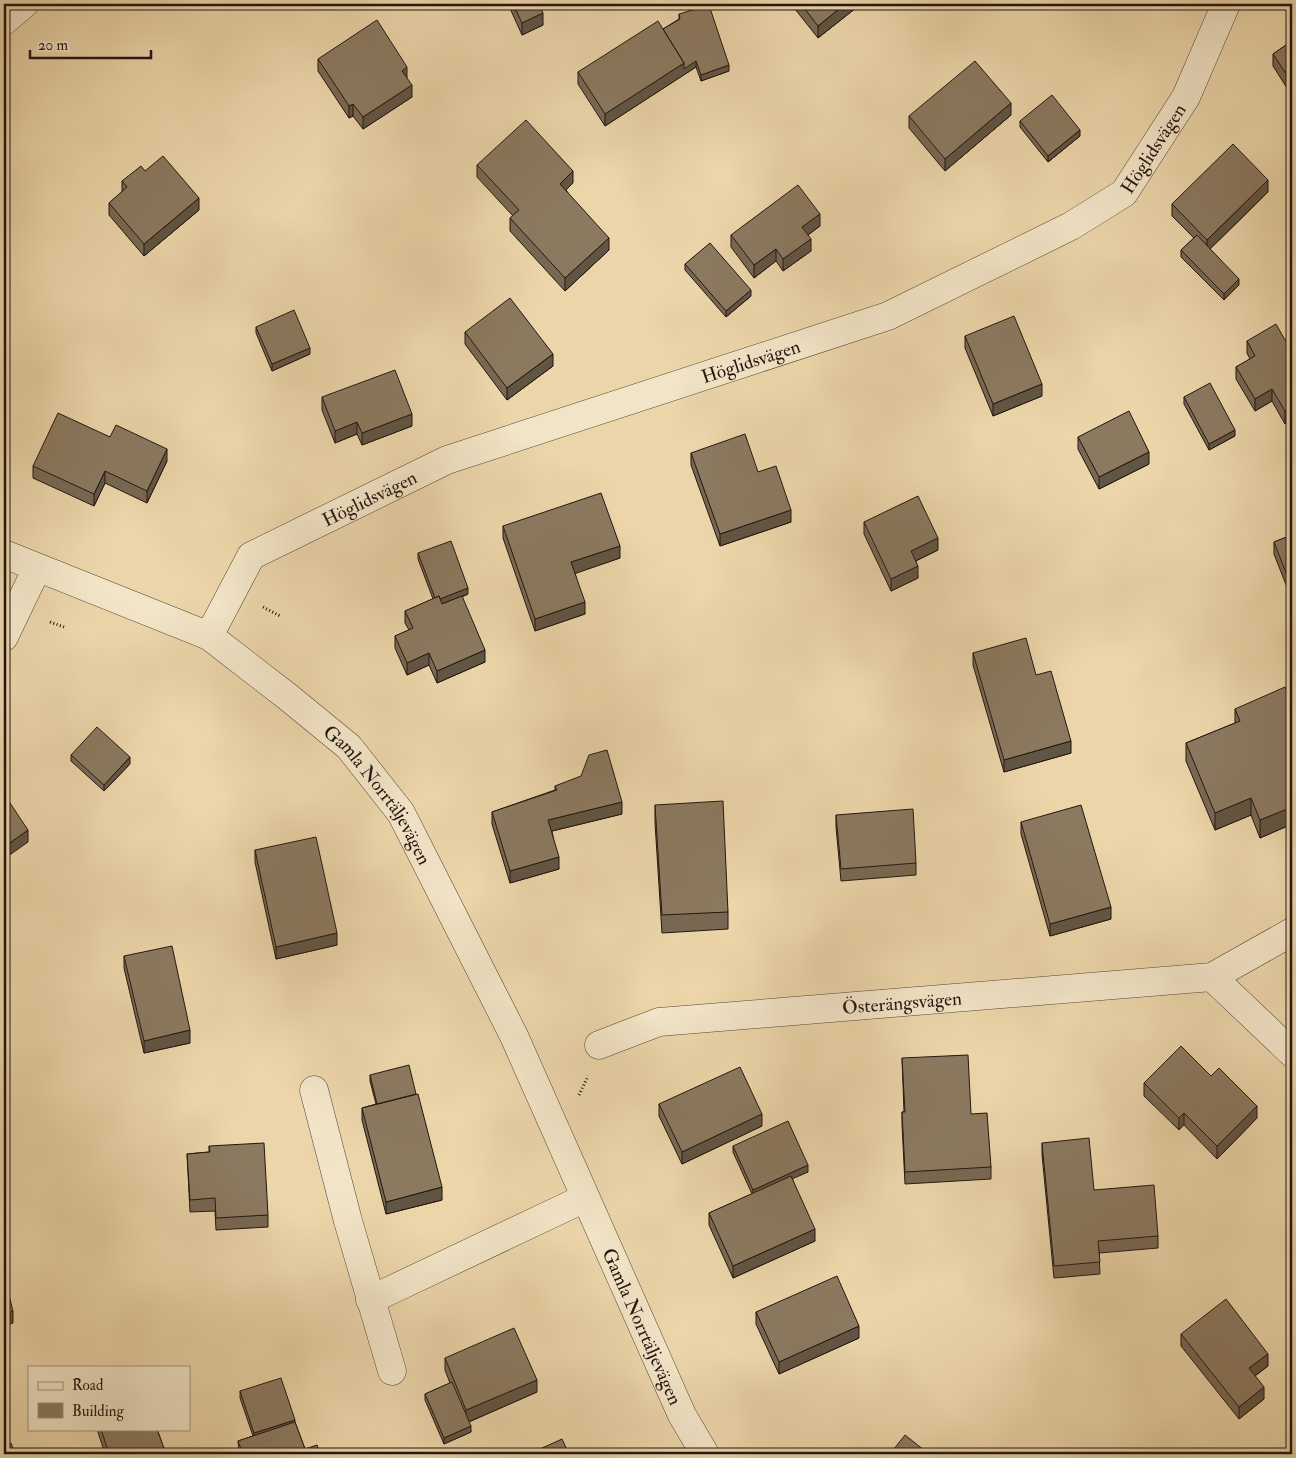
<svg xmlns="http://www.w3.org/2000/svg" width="1296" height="1458" font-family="'IM FELL Double Pica',serif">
<rect width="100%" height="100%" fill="#ebd5a9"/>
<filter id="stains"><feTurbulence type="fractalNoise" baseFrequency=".004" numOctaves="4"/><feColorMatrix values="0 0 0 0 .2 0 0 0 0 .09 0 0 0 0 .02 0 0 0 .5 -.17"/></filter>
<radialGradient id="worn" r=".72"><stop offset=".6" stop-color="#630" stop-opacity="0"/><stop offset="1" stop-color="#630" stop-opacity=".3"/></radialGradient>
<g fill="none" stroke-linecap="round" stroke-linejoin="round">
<g stroke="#554636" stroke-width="29">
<g id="minor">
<path d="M4 21 24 4"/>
<path id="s1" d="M4 554 209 636 288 697 349 747 401 813 514 1036 682 1415 705 1454"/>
<path id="s2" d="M209 636 251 556 447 460 888 316 1071 226 1124 193 1186 97 1226 4"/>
<path d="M4 637 37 568"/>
<path d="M1212 977 1292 1053"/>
<path id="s3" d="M599 1045 659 1022 1212 977 1292 932"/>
<path d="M314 1090 348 1221 392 1371"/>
<path d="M370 1300 585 1198"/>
</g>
</g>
<path stroke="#231610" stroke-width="3" stroke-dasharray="1 2.5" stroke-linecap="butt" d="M263 607 280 616
M50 622 64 627
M579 1095 588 1076"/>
<use href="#minor" stroke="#f2e4c7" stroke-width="28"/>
</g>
<path fill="#786853" stroke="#231610" d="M508 4H539L543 25 522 35Z
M791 4H861L818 38Z
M679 14 729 71 701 81 696 67 605 126 578 84V72L663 29 679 19Z
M1292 41V96L1273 66V54Z
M318 59 407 79 412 97 363 129 353 116 349 118 318 71Z
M1011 115 945 171 909 128V116Z
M1020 121 1080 136 1048 162 1020 127Z
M477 165 573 183 566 190 609 250 565 291 510 231V218L513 216 477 177Z
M145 171 199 210 144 256 109 215V203L122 192V181Z
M1268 192 1210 249 1239 285 1224 300 1181 257V250L1194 238 1172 216V204Z
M820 226 808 235 811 251 783 271 776 261 754 278 731 247V235Z
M685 264 751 296 726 317 685 270Z
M256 327 310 354 272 371 256 333Z
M465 332 553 366 507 400 465 344Z
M965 336 1042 396 993 416 965 348Z
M1292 336 1285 424 1272 401 1255 411 1236 379V367L1250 359 1247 353V341L1285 340Z
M322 397 412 426 362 445 357 434 335 443 322 410Z
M1184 397 1235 436 1209 450 1184 404Z
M110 437 167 461 147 503 105 483 94 506 33 478V466Z
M1078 437 1149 464 1099 489 1078 449Z
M691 453 758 472 791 522 720 546 691 465Z
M864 522 938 550 916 561 918 578 891 591 864 534Z
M503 526 620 558 575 573 585 614 535 631 503 538Z
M1292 535V600L1274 554V542Z
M418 553 468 594 462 597 485 662 437 683 429 665 407 675 395 648V636L409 630 405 623V611L433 599 418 559Z
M973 653 1036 675 1071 753 1004 772 973 665Z
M1292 704V824L1260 838 1251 815 1215 830 1186 761V743L1235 723V709Z
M71 755 130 764 104 791 71 761Z
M555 786 622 814 552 831 559 869 510 883 492 824V812L555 790Z
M655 805 728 912V929L662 933 655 823Z
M836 815 916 863V875L841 881 836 827Z
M1021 822 1111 919 1050 936 1021 834Z
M255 850 337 945 276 959 255 862Z
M124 956 190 1043 144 1053 124 968Z
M902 1058 971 1114 991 1167V1179L905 1184 902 1124V1112H904Z
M370 1075 442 1200 386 1214 362 1120V1108L376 1104 370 1081Z
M1211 1076 1257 1118 1217 1159 1184 1125 1179 1130 1144 1096V1083Z
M659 1104 762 1126 682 1164 659 1116Z
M1042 1143 1094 1190 1158 1236V1248L1099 1253 1100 1274 1054 1278 1042 1155Z
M209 1146 268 1215V1227L216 1230 215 1211 190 1212 187 1154 209 1152Z
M733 1146 808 1172 792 1178 815 1241 733 1278 709 1225V1213L752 1194 733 1152Z
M756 1312 859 1338 779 1374 756 1324Z
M1181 1334 1268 1366 1255 1376 1264 1399 1239 1419 1181 1346Z
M445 1358 537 1392 469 1422 471 1432 444 1444 425 1400V1394L450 1383 445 1370Z
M240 1391 295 1422 305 1449 320 1454H239L238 1441 253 1436 240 1398Z
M97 1429H157L166 1454H105Z"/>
<path fill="#615543" stroke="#231610" d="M845 4H861L818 38V26Z
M543 13V25L522 35V23Z
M696 61V67L605 126V114L684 63Z
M729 65V71L701 81V75Z
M407 67V79L402 71Z
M412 85V97L363 129V117Z
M1011 103V115L945 171V159Z
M353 104V116L349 118V106Z
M1080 130V136L1048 162V156Z
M573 171V183L560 196V184Z
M1268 180V192L1207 252V240Z
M199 198V210L144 256V244Z
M820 214V226L802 239V227Z
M609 238V250L565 291V278Z
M811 239V251L783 271V259Z
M776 249V261L754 278V265Z
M1239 279V285L1224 300V294Z
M751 290V296L726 317V311Z
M310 348V354L272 371V364Z
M553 354V366L507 400V388Z
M1042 384V396L993 416V404Z
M1272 389V401L1255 411V399Z
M1292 407V420L1285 424V411Z
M412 414V426L362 445V433Z
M357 422V434L335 443V431Z
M1235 430V436L1209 450V444Z
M167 449V461L147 503V491Z
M1149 452V464L1099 489V477Z
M105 471V483L94 506V494Z
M791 510V522L720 546V534Z
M938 538V550L911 563V551Z
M620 546V558L571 575V562Z
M918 566V578L891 591V579Z
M468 588V594L436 606V600Z
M585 602V614L535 631V619Z
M485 650V662L437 683V671Z
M429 653V665L407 675V663Z
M1071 741V753L1004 772V760Z
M130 757V764L104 791V785Z
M1251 798V815L1215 830V813Z
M622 802V814L548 832V820Z
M1292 807V824L1260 838V820Z
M28 830V842L4 859V847Z
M559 857V869L510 883V871Z
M1111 907V919L1050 936V924Z
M337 933V945L276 959V947Z
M190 1030V1043L144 1053V1041Z
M1257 1106V1118L1217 1159V1146Z
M1184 1113V1125L1179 1130V1118Z
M762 1114V1126L682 1164V1152Z
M808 1165V1172L753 1196V1190Z
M442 1187V1200L386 1214V1202Z
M815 1229V1241L733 1278V1266Z
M13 1311V1323L4 1326V1314Z
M859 1326V1338L779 1374V1362Z
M1268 1354V1366L1249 1380V1368Z
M537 1380V1392L466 1423V1410Z
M1264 1387V1399L1239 1419V1407Z
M295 1420V1426L254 1439V1433Z
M471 1426V1432L444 1444V1438Z"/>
<path fill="#8b7960" stroke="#231610" d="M513 4H539L543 13 522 23Z
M801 4H845L818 26Z
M709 5 729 65 701 75 696 61 684 69V63L663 29 680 19 679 14Z
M377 20 407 67 402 71 412 85 363 117 353 104 349 106 318 59Z
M658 21 684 63 605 114 578 72Z
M1292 41V83L1273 54Z
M975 61 1011 103 945 159 909 116Z
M1052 95 1080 130 1048 156 1020 121Z
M526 120 573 171 560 184 609 238 565 278 510 218 519 210 477 165Z
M1233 144 1268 180 1207 240 1172 204Z
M163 156 199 198 144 244 109 203 127 187 122 181 141 166 145 171Z
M798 185 820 214 802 227 811 239 783 259 776 249 754 265 731 235Z
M1197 235 1239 279 1224 294 1181 250Z
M710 243 751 290 726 311 685 264Z
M510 298 553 354 507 388 465 332Z
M294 310 310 348 272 364 256 327Z
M1014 316 1042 384 993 404 965 336Z
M1276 324 1285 340 1292 336V407L1285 411 1272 389 1255 399 1236 367 1255 356 1247 341Z
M395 370 412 414 362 433 357 422 335 431 322 397Z
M1210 383 1235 430 1209 444 1184 397Z
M1129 411 1149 452 1099 477 1078 437Z
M58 413 110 437 116 425 167 449 147 491 105 471 94 494 33 466Z
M745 434 758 472 776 466 791 510 720 534 691 453Z
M601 493 620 546 571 562 585 602 535 619 503 526Z
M918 496 938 538 911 551 918 566 891 579 864 522Z
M1292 535V588L1274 542Z
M451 541 468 588 440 599 439 596 435 598 418 553Z
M439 596 442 604 462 596 485 650 437 671 429 653 407 663 395 636 413 628 405 611Z
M1026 638 1036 675 1051 671 1071 741 1004 760 973 653Z
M1285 687 1292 704V807L1260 820 1251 798 1215 813 1186 743 1240 721 1235 709Z
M97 727 130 757 104 785 71 755Z
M607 750 622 802 548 820 559 857 510 871 492 812 557 790 555 786 581 776 589 755Z
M4 794 28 830 4 847Z
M723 801 728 912 662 915 655 805Z
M1081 805 1111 907 1050 924 1021 822Z
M913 809 916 863 841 869 836 815Z
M316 837 337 933 276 947 255 850Z
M172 946 190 1030 144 1041 124 956Z
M1181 1046 1211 1076 1219 1068 1257 1106 1217 1146 1184 1113 1179 1118 1144 1083Z
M968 1055 971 1114 987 1113 991 1167 905 1172 902 1112H905L902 1058Z
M409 1065 416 1094 377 1104 370 1075Z
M740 1067 762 1114 682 1152 659 1104Z
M418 1094 442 1187 386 1202 362 1108Z
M788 1121 808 1165 753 1190 733 1146Z
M1089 1138 1094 1190 1154 1185 1158 1236 1098 1241 1100 1262 1054 1266 1042 1143Z
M264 1143 268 1215 216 1218 215 1198 190 1200 187 1154 210 1152 209 1146Z
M791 1176 815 1229 733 1266 709 1213Z
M4 1276 13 1311 4 1314Z
M837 1276 859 1326 779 1362 756 1312Z
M1226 1299 1268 1354 1249 1368 1264 1387 1239 1407 1181 1334Z
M514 1328 537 1380 466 1410 445 1358Z
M281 1378 295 1420 254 1433 240 1391Z
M452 1382 471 1426 444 1438 425 1394Z
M295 1422 305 1449 317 1445 320 1454H243L238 1441Z
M101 1429H157L166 1454H109Z
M905 1435 929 1454H890Z
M562 1439 569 1454H529Z
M11 1443 15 1454H4V1446Z"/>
<g text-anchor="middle" stroke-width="4.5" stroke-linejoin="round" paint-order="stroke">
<g font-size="19" fill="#231610" stroke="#f2e4c7">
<text dy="7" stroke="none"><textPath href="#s2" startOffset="1092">Höglidsvägen</textPath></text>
<text dy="7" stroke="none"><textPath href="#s2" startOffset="628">Höglidsvägen</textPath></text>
<text dy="7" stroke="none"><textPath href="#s2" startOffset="222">Höglidsvägen</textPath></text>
<text dy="7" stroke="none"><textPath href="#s1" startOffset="455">Gamla Norrtäljevägen</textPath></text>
<text dy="7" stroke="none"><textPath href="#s3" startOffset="308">Österängsvägen</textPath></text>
<text dy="7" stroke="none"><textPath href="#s1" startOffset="1051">Gamla Norrtäljevägen</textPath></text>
</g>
</g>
<rect width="1296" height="1458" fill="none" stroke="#ebd5a9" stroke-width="20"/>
<rect x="5" y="5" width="1286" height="1448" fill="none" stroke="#231610" stroke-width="2.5"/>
<rect x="10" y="10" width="1276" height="1438" fill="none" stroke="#231610"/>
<rect x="28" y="1366" width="162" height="65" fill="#f2e4c7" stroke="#9f927e"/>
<rect x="38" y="1382" width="25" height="8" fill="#f2e4c7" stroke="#9f927e"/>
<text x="72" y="1390" font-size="15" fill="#231610">Road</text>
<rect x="38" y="1403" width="25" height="15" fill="#8b7960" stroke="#9f927e"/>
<text x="72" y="1416" font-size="15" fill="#231610">Building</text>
<path d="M30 50v8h121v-8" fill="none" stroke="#231610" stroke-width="2.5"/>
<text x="38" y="50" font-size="15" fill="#231610" stroke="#f2e4c7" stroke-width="4" paint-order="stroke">20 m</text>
<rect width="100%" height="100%" filter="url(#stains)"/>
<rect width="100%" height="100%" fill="url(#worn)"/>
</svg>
